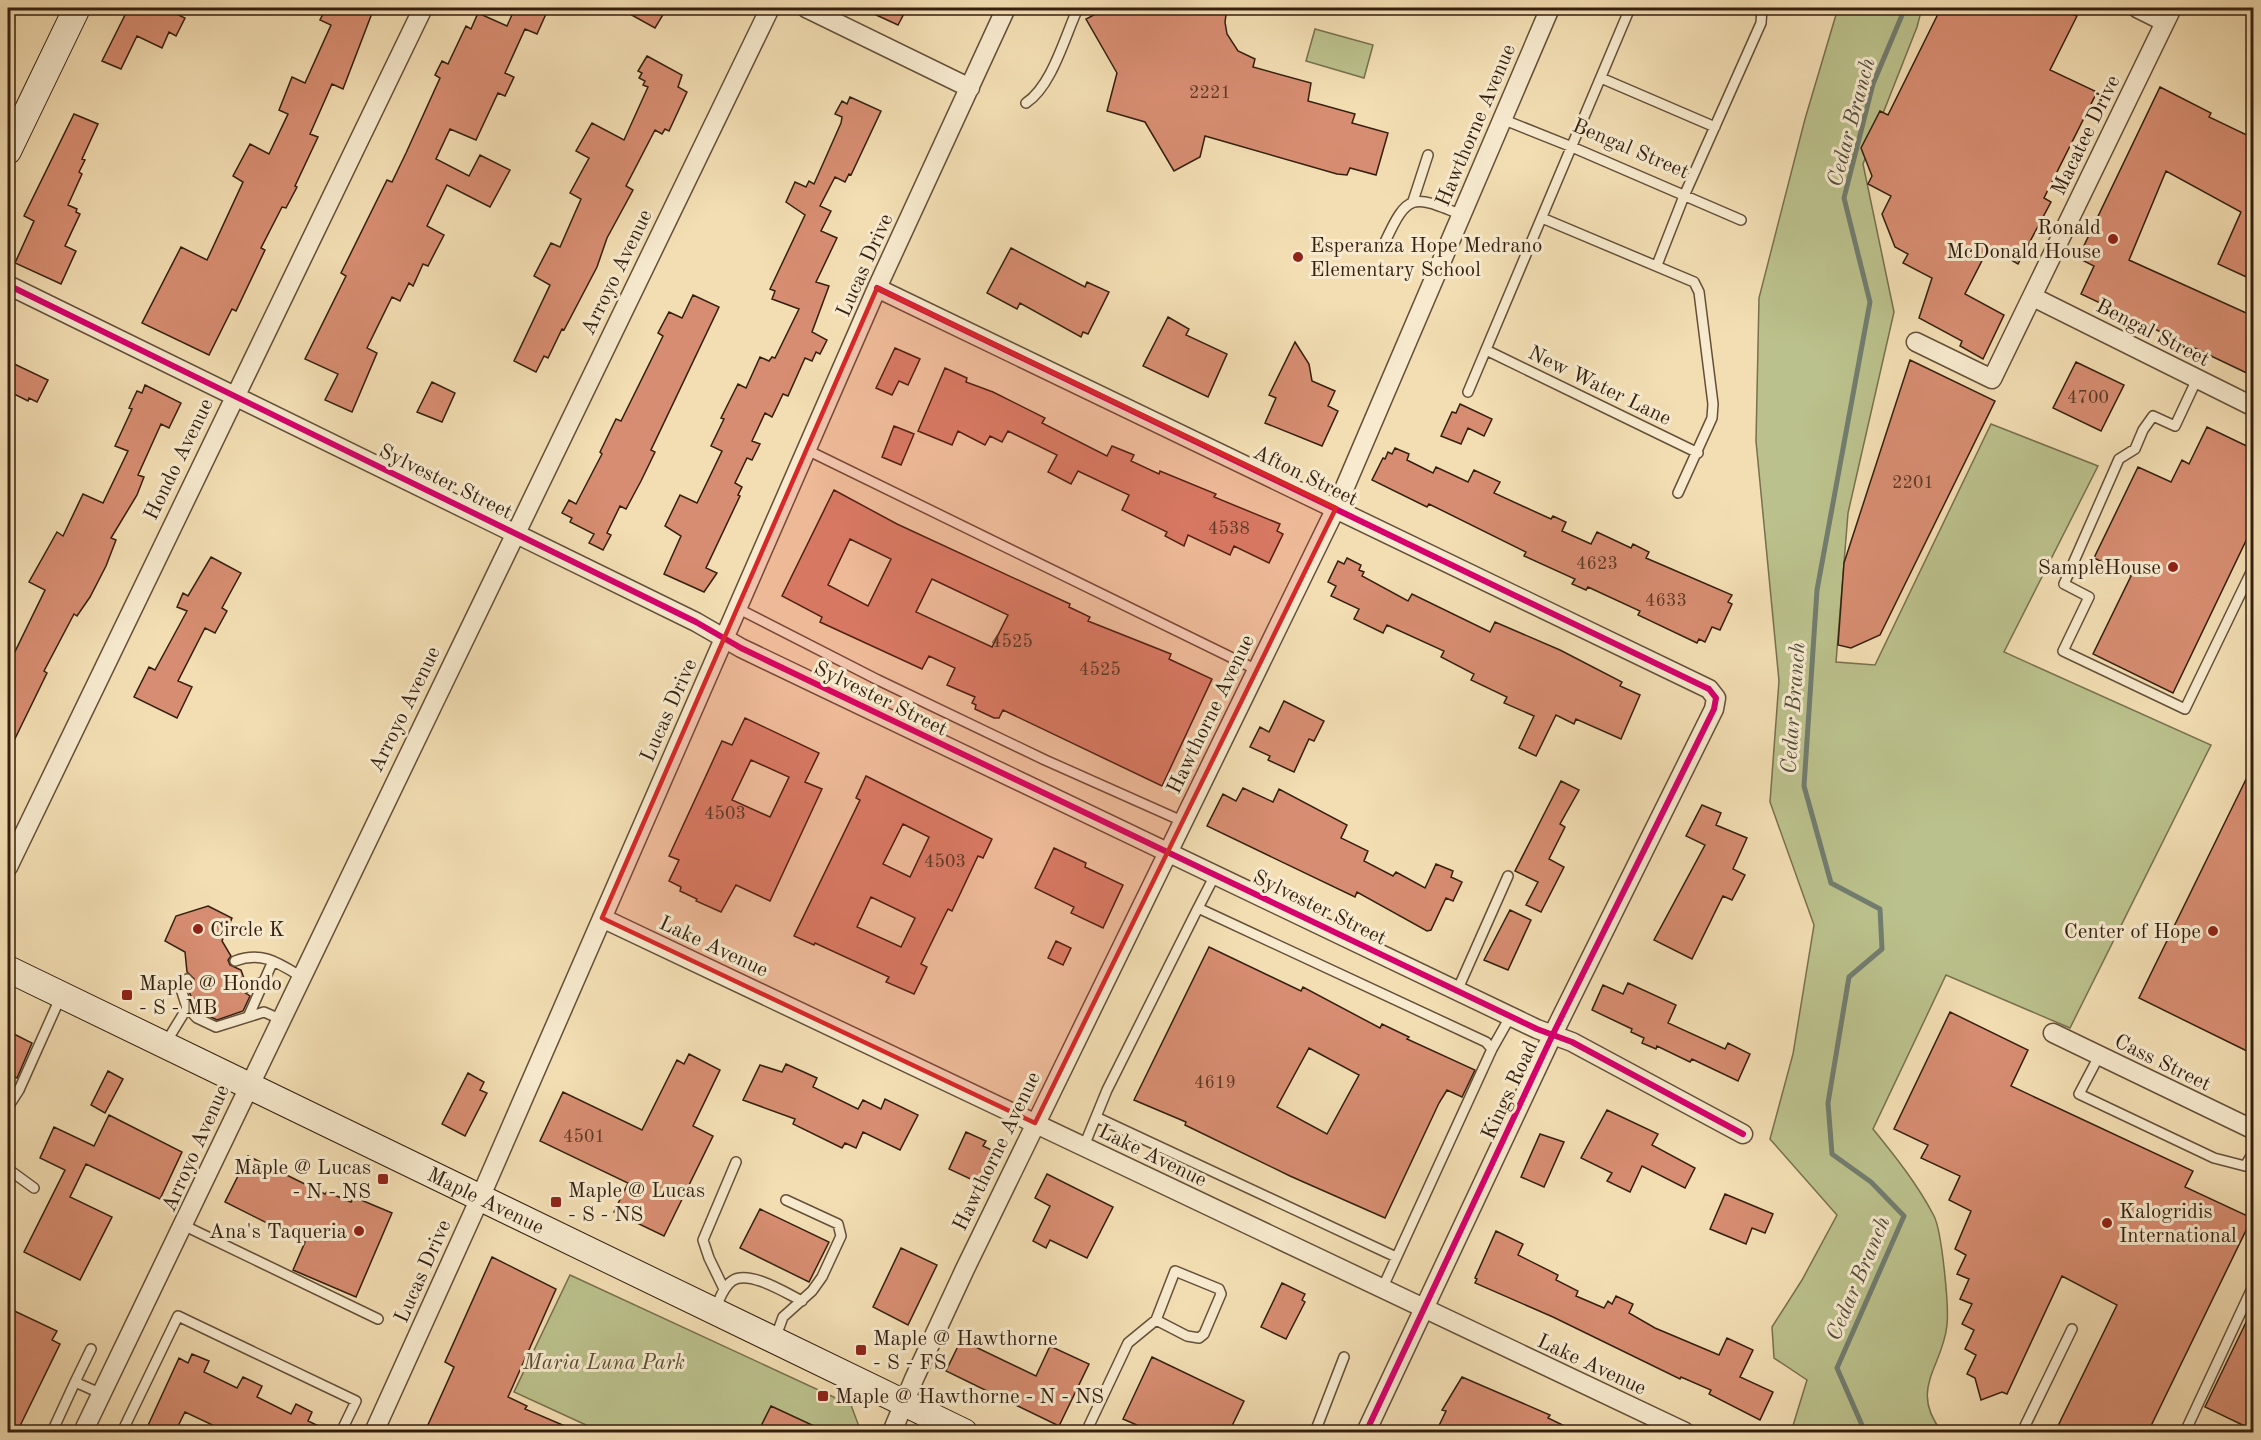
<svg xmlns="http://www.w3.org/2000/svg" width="2261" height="1440" font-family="'Old Standard TT',serif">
<rect width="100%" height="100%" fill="#f3deb3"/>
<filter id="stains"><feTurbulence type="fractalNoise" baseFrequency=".00333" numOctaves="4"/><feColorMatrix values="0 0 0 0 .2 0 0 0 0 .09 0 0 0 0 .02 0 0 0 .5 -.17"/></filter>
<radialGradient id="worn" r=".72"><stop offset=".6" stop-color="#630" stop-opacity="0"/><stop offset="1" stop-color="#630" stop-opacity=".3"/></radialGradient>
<path fill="#bbc18c" stroke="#78704e" stroke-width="1.5" d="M1838 8H1922L1917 27 1863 164 1894 312 1848 513 1836 662 1875 665 1991 424 2098 466 2004 652 2211 745 2070 1028 1946 975 1873 1129C1895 1156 1918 1185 1934 1216 1942 1232 1949 1306 1947 1325 1943 1367 1908 1389 1942 1432H1791L1807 1380 1774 1358 1772 1327 1802 1280 1837 1215 1770 1139 1793 1054 1814 925 1770 802 1779 681 1756 441 1759 298 1805 119Z
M1315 29 1373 45 1364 78 1306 61Z
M570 1275 851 1405 861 1432H583L586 1425 514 1392Z"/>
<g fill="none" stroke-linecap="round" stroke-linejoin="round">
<path stroke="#727d6f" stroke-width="5" d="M1865 1432 1837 1368 1904 1216 1871 1182 1832 1154 1828 1103 1849 977 1882 949 1880 909 1831 883 1804 786 1817 590 1870 302 1844 198 1873 84 1905 8"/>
</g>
<path fill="#d78d71" stroke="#341f10" stroke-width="1.5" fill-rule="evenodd" d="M139 8H164L185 18 176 36 169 32 162 48 137 36 121 69 102 61 128 9 137 13Z
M326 8H374L343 89 332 84 310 134 318 137 295 186 297 187 286 208 282 207 261 248 265 250 236 311 232 309 209 355 142 323 181 247 207 260 243 182 233 176 250 144 269 154 288 114 279 110 292 77 305 83 331 25 320 20Z
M515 8H531L546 14 537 34 525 29 505 73 514 77 505 96 498 93 476 140 450 129 436 159 469 176 480 155 510 170 490 207 447 185 427 226 444 235 428 266 423 264 413 286 409 283 400 301 392 297 367 348 377 353 352 412 325 400 338 374 305 359 346 276 341 273 387 180 392 182 406 153 440 78 435 75 442 61 448 64 466 26 471 29 478 13 507 26Z
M619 8H667L655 28Z
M861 8H907L898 25Z
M1107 8H1227L1225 22 1227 34 1238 51 1255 59 1253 67 1311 83 1308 101 1355 114 1352 123 1388 133 1376 175 1350 168 1347 175 1337 174 1205 136 1200 157 1174 171 1145 122 1107 111 1117 73 1086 19Z
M1941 8H2058L2077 16 2050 70 2097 92 2044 198 2051 202 2018 264 1989 247 1965 294 2004 315 1983 359 1960 346 1962 341 1919 318 1932 278 1903 263 1908 254 1895 247 1882 214 1891 196 1868 184 1872 176 1861 148 1880 111 1888 115Z
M647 56 682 75 678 87 687 92 669 131 665 129 662 134 655 130 626 186 633 190 607 238 597 267 564 330 562 329 548 358 544 356 536 372 514 361 550 285 534 276 551 243 560 247 581 199 570 193 589 158 576 151 592 123 624 140 648 87 643 85 645 81 639 78 642 73 638 71Z
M2160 87 2211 113 2209 117 2253 138V280L2218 264 2241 212 2166 171 2129 260 2253 316V376L2081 294 2094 266 2078 258Z
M850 97 881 111 851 175 849 174 845 182 835 177 820 206 831 211 821 231 837 238 816 282 829 286 812 332 827 340 820 354 816 352 812 361 805 358 788 396 783 394 772 417 765 413 752 441 760 444 752 460 747 458 735 483 742 487 738 495 740 496 706 568 717 573 704 592 664 574 681 536 665 526 680 495 697 503 722 451 711 446 724 419 721 418 738 384 746 388 760 357 769 361 772 357 775 358 799 309 772 299 775 291 770 289 805 215 786 202 795 182 806 187 809 181 814 184 841 123 842 117 835 114 842 101 847 104Z
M74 114 98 124 82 159 85 160 79 172 82 174 68 205 77 209 76 212 80 214 65 246 76 251 61 284 15 263 34 221 24 216Z
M1011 248 1085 287 1087 282 1109 292 1088 334 1083 332 1081 337 1020 303 1017 309 987 293Z
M693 295 719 307 651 450 655 452 641 481 626 509 620 506 607 533 611 535 603 550 589 543 594 534 570 522 572 518 562 513 569 500 576 504 602 454 600 452 616 419 621 421 663 336 658 333 669 312 682 318Z
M1168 317 1189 329 1186 335 1227 354 1208 397 1143 366Z
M1295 342 1309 364 1312 381 1335 391 1328 406 1338 411 1322 446 1265 423 1276 398 1269 395Z
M895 348 920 359 908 385 899 381 892 395 876 388Z
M1910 360 1995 401 1880 635 1851 648 1838 645 1844 563Z
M8 361 48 380 37 402 29 398 28 401 8 391Z
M2076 362 2124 385 2101 431 2053 408Z
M945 368 967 378 966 382 993 392 1045 418 1042 423 1107 456 1112 446 1134 455 1131 461 1159 474 1160 471 1216 494 1214 497 1280 524 1277 531 1283 534 1269 563 1234 546 1230 555 1188 535 1184 546 1165 536 1167 532 1122 510 1129 495 1078 471 1071 484 1048 472 1057 455 1008 431 1002 442 990 436 985 445 958 431 952 445 918 431Z
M432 382 455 393 442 422 417 412Z
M145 385 181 403 169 428 161 424 138 475 144 477 137 495 111 538 116 540 106 566 90 597 77 616 74 614 44 671 47 673 8 753V666L45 590 29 582 57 532 63 536 83 494 103 503 128 451 115 446 132 409 129 408 137 391 142 393Z
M1460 404 1492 419 1484 436 1468 428 1461 444 1441 436 1452 412 1456 413Z
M894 426 914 434 901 465 882 457Z
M2207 427 2253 449V526L2173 693 2093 654 2131 576 2094 558 2138 467 2171 482 2182 460 2189 464Z
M1395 448 1409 454 1407 460 1433 473 1436 467 1468 482 1474 470 1500 482 1494 493 1551 519 1553 516 1566 522 1562 531 1591 544 1597 532 1631 548 1633 544 1649 552 1646 558 1732 595 1728 602 1732 604 1720 630 1712 627 1705 642 1699 639 1697 643 1638 615 1640 611 1588 587 1586 590 1572 584 1575 579 1524 556 1526 552 1429 504 1427 507 1372 480 1383 458 1385 459 1388 452 1392 454Z
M834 490 897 524 1070 604 1069 607 1090 617 1088 621 1171 654 1169 659 1212 679 1162 786 1003 710 999 718H994L975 709 976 705 972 703 975 697 947 685 955 668 929 656 922 669 820 622 822 617 782 596ZM850 539 891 559 868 606 828 585ZM932 579 1008 615 992 647 916 612Z
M211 557 241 573 222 608 227 611 215 633 205 628 178 681 192 687 177 718 134 697 149 667 155 670 187 611 177 607 183 593 188 596Z
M1347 558 1361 565 1359 570 1364 572 1362 576 1408 601 1412 594 1490 632 1495 622 1560 650 1622 682 1620 686 1640 695 1621 739 1576 719 1574 724 1556 715 1536 756 1519 748 1534 716 1504 703 1507 697 1471 680 1474 674 1441 657 1444 651 1387 625 1383 633 1354 619 1359 609 1331 596 1336 586 1328 582 1338 561 1344 564Z
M1284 701 1324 721 1314 741 1309 739 1294 772 1268 760 1270 756 1250 747 1260 727 1269 732Z
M745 718 819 753 805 782 822 789 770 901 736 885 721 912 696 901 697 899 680 891 681 887 669 881 679 860 669 856 722 741 732 745ZM751 760 789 777 770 817 732 800Z
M2253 765V1054L2139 998Z
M866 776 992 839 983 858 978 856 952 911 948 909 921 964 927 967 914 994 886 982 889 977 815 943 814 945 794 936 860 800 856 798ZM903 824 929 837 910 877 883 864ZM871 897 915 918 901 947 857 927Z
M1561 781 1579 790 1560 824 1565 827 1549 859 1564 867 1541 912 1526 905 1538 882 1515 871Z
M1243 788 1273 802 1279 789 1347 825 1341 838 1368 851 1364 861 1393 876 1396 872 1425 888 1436 864 1453 871 1451 877 1462 882 1453 901 1446 898 1431 930 1427 931 1357 892 1355 897 1207 826 1223 794 1236 801Z
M1702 805 1721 813 1716 825 1747 838 1733 869 1745 875 1732 900 1723 896 1692 959 1654 940 1705 845 1686 836Z
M1054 848 1086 863 1085 867 1123 885 1103 928 1071 913 1074 907 1035 888Z
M208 906 232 918 222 941 231 956 228 960 230 965 241 970 245 981 241 990 250 996 243 1011 217 1020 201 1012 198 1009 200 1000 192 998 189 992 194 979 187 972 185 952 165 941 176 916Z
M1510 910 1531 920 1508 970 1484 960Z
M1056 941 1071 948 1063 965 1048 958Z
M1209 947 1301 991 1303 987 1380 1028 1382 1024 1409 1037 1407 1039 1475 1070 1462 1097 1447 1090 1439 1103 1385 1218 1290 1176 1185 1125 1186 1122 1134 1100ZM1309 1048 1359 1075 1327 1134 1277 1107Z
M1628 983 1676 1005 1668 1023 1725 1049 1728 1043 1750 1054 1738 1081 1692 1059 1690 1062 1657 1046 1656 1049 1642 1043 1644 1038 1631 1032 1632 1029 1592 1010 1603 985 1623 994Z
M1950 1012 2028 1050 2011 1086 2193 1171 2185 1187 2252 1218 2148 1432H2055L2117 1305 2062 1276 2007 1394 2002 1392 1981 1400 1975 1378 1967 1374 1976 1355 1965 1349 1974 1330 1962 1324 1972 1304 1960 1299 1969 1279 1957 1274 1966 1255 1955 1249 1971 1211 1949 1200 1960 1176 1921 1158 1928 1145 1894 1129Z
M8 1031 32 1043 17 1078 8 1074Z
M689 1054 720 1070 693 1126 713 1136 664 1236 614 1212 628 1183 540 1141 563 1092 642 1130 677 1060 684 1064Z
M786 1064 817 1078 813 1087 858 1109 863 1100 881 1109 885 1099 918 1115 900 1150 863 1132 856 1148 845 1143 842 1148 793 1124 795 1119 743 1100 760 1065 782 1072Z
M108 1071 123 1079 105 1113 91 1105Z
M468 1073 484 1082 480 1090 487 1093 465 1136 442 1124Z
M1607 1110 1658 1134 1652 1145 1695 1168 1685 1188 1642 1166 1630 1192 1607 1181 1612 1173 1581 1158Z
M109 1115 182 1152 160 1199 86 1164 70 1197 112 1217 80 1280 24 1252 65 1170 40 1158 54 1127 94 1146Z
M966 1132 986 1141 983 1146 994 1151 979 1183 949 1169Z
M1540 1134 1564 1142 1544 1187 1521 1177Z
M248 1156 325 1194 327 1192 351 1202 354 1197 392 1213 356 1297 293 1270 305 1242 225 1202Z
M1047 1174 1113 1207 1087 1258 1050 1240 1046 1248 1033 1241 1050 1206 1035 1198Z
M1725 1194 1773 1214 1765 1233 1752 1228 1746 1244 1710 1229Z
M760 1209 829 1242 809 1282 740 1248Z
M1496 1231 1523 1244 1518 1255 1558 1275 1556 1280 1578 1291 1576 1296 1604 1308 1608 1301 1612 1304 1616 1296 1633 1304 1629 1313 1655 1328 1719 1355 1727 1338 1753 1350 1740 1377 1773 1392 1760 1420 1709 1394 1711 1390 1681 1377 1680 1379 1553 1317 1475 1283 1477 1279 1475 1278Z
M901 1248 937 1265 908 1325 873 1307Z
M492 1257 556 1289 508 1397 527 1406 525 1409 579 1432H439L427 1427 454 1367 445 1362Z
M1282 1283 1305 1294 1302 1300 1305 1302 1286 1339 1261 1327Z
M8 1308 57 1331 52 1340 60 1344 17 1432H8Z
M2253 1308V1430L2205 1407Z
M961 1340 1036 1376 1050 1346 1089 1364 1059 1426 946 1371Z
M192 1354 209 1361 204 1372 237 1388 243 1377 262 1386 257 1397 291 1414 296 1404 312 1412 308 1421 331 1432H217L219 1428 185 1412 175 1432H145L179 1358 188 1363Z
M1152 1357 1244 1401 1229 1432H1144L1135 1428 1137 1425 1123 1419Z
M1462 1377 1550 1415 1548 1418 1577 1432H1436L1446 1411 1442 1410Z
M771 1406 827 1432H758Z"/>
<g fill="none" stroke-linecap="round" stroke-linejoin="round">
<g stroke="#644f39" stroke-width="12">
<path id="lane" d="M1601 78 1715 127
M1026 103C1052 86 1065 36 1078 8
M1502 119 1572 147 1741 220
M1413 201 1428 155
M1542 218 1694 282 1699 292 1713 404 1712 418 1678 493
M1385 242C1408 192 1413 195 1462 215
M1657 265 1684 196 1761 23 1762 8
M1486 350 1698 453
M2197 379 2175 426 2153 416 2143 430 2135 449 2119 459 2064 584 2089 597 2063 651 2185 709 2254 566
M1468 392 1630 8
M807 450 1257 670
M737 608 878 680 1045 760 1182 821
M1198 908 1215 875
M235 961C261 951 277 962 300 976
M247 987 264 981
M1457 991 1508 876
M194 1004 187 1008 197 1018 216 1027 264 1012 280 1019
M249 1015 273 961
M165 1044 187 1008 182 992 187 979
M1492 1049 1510 1017
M2099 1056 2079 1094 2214 1158 2245 1166 2254 1151
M8 1107 19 1090 61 996
M1096 1117 1396 1257
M1084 1146 1107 1090 1198 908 1486 1042 1492 1049 1382 1289
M8 1169 34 1188
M185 1226 378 1319
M724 1289 709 1258 703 1240 736 1162
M715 1309C720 1299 723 1287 732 1281 748 1269 786 1293 802 1301
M775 1339 783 1317 812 1291 822 1277 841 1236 838 1224 786 1200
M75 1382 91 1349
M52 1432 75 1382 102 1394
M122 1432 178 1316 356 1401 341 1432
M1086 1432 1128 1343 1156 1320 1175 1271 1219 1289 1221 1294 1204 1334 1199 1338 1187 1336 1156 1320
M1315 1432 1344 1357
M2022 1432 2072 1329
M2185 1432 2254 1284"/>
</g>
<g stroke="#644f39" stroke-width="21">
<path id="street" d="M806 8 970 88
M2137 8 2165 22
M8 285 696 622 741 648 1537 1029 1572 1042 1743 1134
M877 288 1709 689 1716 698 1714 709 1553 1034 1366 1432
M2033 297 2254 407
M1916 342 1992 379 2172 8
M8 867 423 8
M602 918 1685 1432
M2053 1033 2254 1130
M83 1432C312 957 539 482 770 8
M374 1432 480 1198 877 288 1006 8
M892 1432 914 1379 965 1269 1336 508 1550 8"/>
</g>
<g stroke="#341f10" stroke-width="28">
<g id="secondary">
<path d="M8 151 77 8"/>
<path id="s1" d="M8 969 964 1432"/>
</g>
</g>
<use href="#lane" stroke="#f7eace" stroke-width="9"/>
<use href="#street" stroke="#f7eace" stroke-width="18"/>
<use href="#secondary" stroke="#f7eace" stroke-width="26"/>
<g stroke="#f7eace" stroke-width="10">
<path id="cycleway" d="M8 285 696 622 741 648 1537 1029 1572 1042 1743 1134
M877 288 1709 689 1716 698 1714 709 1553 1034 1366 1432"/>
</g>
<use href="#cycleway" stroke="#d6006c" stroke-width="6"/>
</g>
<path fill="#d62828" fill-opacity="0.2" stroke="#d62828" stroke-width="4.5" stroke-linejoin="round" d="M877 288 1336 508 1035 1123 602 918Z"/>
<g fill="#8f2418" stroke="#f7eace" stroke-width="2">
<circle cx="2113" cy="239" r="6"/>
<circle cx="1298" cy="257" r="6"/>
<circle cx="2173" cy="567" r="6"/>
<circle cx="198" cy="929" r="6"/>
<circle cx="2213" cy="931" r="6"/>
<rect x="121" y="989" width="12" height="12" rx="3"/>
<rect x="377" y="1173" width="12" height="12" rx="3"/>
<rect x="550" y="1196" width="12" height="12" rx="3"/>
<circle cx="2107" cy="1223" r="6"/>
<circle cx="359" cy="1231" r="6"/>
<rect x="855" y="1344" width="12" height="12" rx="3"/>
<rect x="817" y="1390" width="12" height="12" rx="3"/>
</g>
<g text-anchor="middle" stroke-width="6" stroke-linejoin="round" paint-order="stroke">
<g font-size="18" fill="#5d3a28">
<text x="1210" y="98">2221</text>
<text x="2088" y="403">4700</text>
<text x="1913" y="488">2201</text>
<text x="1229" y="534">4538</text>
<text x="1597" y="569">4623</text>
<text x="1666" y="606">4633</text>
<text x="1012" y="647">4525</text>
<text x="1100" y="675">4525</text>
<text x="725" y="819">4503</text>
<text x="945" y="867">4503</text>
<text x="1215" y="1088">4619</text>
<text x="584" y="1142">4501</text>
</g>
<g font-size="21" fill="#341f10" stroke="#f7eace">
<text transform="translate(1475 125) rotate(-67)" y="7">Hawthorne Avenue</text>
<text transform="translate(2085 135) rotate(-64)" y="7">Macatee Drive</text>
<text transform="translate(1631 148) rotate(23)" y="7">Bengal Street</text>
<text transform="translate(864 265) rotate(-66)" y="7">Lucas Drive</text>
<text transform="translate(616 272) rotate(-64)" y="7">Arroyo Avenue</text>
<text transform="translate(2153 332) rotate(27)" y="7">Bengal Street</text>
<text transform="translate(1600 385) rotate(26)" y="7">New Water Lane</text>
<text transform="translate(178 459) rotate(-64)" y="7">Hondo Avenue</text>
<text transform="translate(1306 475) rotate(26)" y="7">Afton Street</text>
<text transform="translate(446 481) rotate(26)" y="7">Sylvester Street</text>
<text transform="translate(881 698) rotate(26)" y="7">Sylvester Street</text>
<text transform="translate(404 709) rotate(-64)" y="7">Arroyo Avenue</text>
<text transform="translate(668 710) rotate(-66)" y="7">Lucas Drive</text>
<text transform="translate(1210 714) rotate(-64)" y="7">Hawthorne Avenue</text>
<text transform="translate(1320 907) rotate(26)" y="7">Sylvester Street</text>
<text transform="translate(714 946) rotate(25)" y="7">Lake Avenue</text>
<text transform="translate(2163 1062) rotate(26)" y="7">Cass Street</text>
<text transform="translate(1509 1090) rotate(-65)" y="7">Kings Road</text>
<text transform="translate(195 1148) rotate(-66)" y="7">Arroyo Avenue</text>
<text transform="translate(996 1151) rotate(-64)" y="7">Hawthorne Avenue</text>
<text transform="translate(1153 1155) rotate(26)" y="7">Lake Avenue</text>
<text dy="7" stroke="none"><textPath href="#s1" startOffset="531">Maple Avenue</textPath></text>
<text transform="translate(422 1271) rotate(-66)" y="7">Lucas Drive</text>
<text transform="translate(1592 1364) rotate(25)" y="7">Lake Avenue</text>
</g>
<g font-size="21" fill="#341f10" stroke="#f7eace" text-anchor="start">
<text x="2101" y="234" text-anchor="end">Ronald<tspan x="2101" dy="24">McDonald House</tspan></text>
<text x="1310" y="252">Esperanza Hope Medrano<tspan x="1310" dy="24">Elementary School</tspan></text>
<text x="2161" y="574" text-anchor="end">SampleHouse</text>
<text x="210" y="936">Circle K</text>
<text x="2201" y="938" text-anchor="end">Center of Hope</text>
<text x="139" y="990">Maple @ Hondo<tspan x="139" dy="24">- S - MB</tspan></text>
<text x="371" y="1174" text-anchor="end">Maple @ Lucas<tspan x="371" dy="24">- N - NS</tspan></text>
<text x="568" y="1197">Maple @ Lucas<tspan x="568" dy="24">- S - NS</tspan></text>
<text x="2119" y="1218">Kalogridis<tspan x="2119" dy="24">International</tspan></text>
<text x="347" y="1238" text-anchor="end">Ana's Taqueria</text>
<text x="873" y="1345">Maple @ Hawthorne<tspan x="873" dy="24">- S - FS</tspan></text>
<text x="835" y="1403">Maple @ Hawthorne - N - NS</text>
</g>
<g font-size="21" font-style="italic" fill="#5c5035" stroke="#f7eace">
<text x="604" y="1369">Maria Luna Park</text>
</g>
<g font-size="22" font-style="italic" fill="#534e3f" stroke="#f7eace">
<text transform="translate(1850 122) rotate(-75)" y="8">Cedar Branch</text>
<text transform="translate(1792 708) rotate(-86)" y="8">Cedar Branch</text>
<text transform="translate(1857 1278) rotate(-67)" y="8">Cedar Branch</text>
</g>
</g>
<rect width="2261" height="1440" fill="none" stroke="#f3deb3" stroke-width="30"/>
<rect x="9" y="9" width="2243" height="1422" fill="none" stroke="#341f10" stroke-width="3"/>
<rect x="15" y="15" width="2231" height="1410" fill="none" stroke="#341f10" stroke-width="1.5"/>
<rect width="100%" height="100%" filter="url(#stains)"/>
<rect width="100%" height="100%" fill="url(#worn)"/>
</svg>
